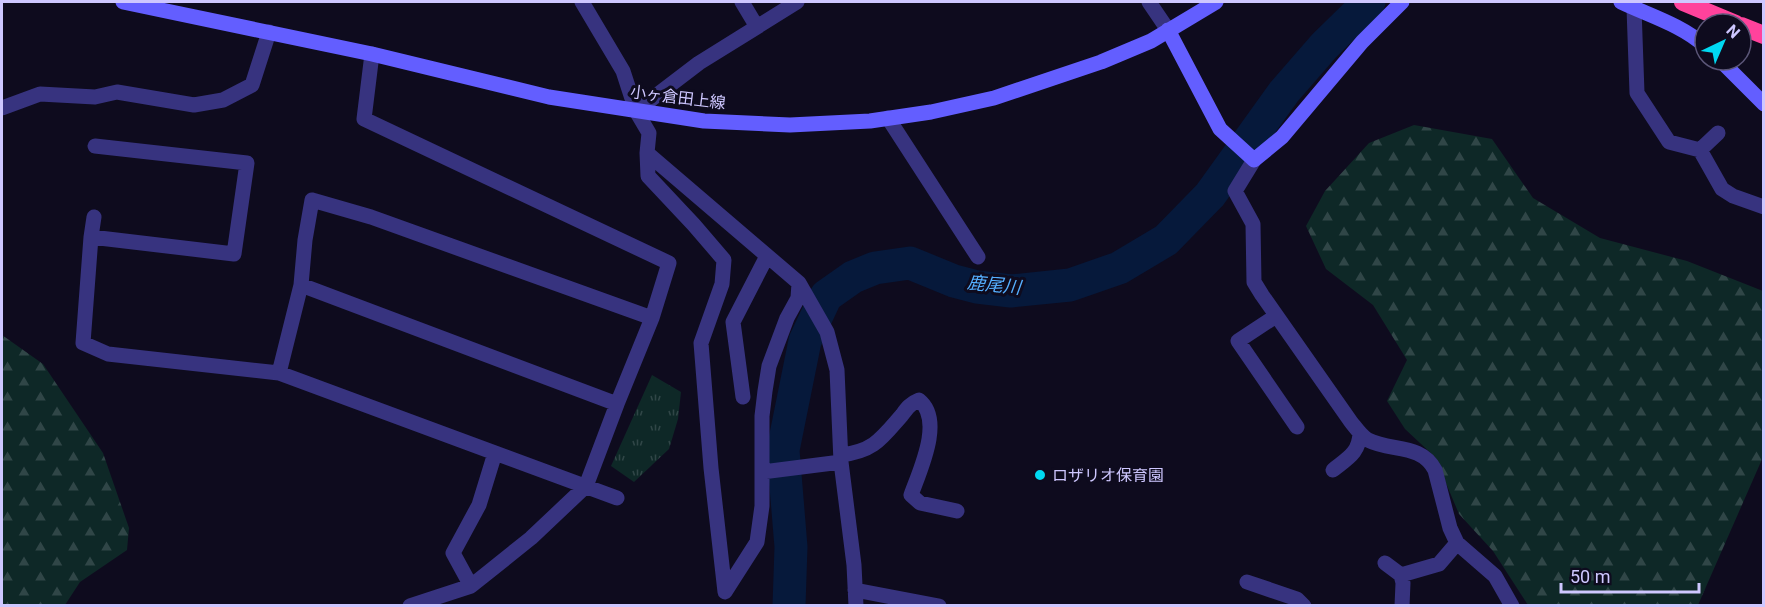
<svg xmlns="http://www.w3.org/2000/svg" width="1765" height="607" font-family="Roboto,'Noto Sans JP',sans-serif">
<defs>
<pattern id="grass-tufts" width="24" height="20" patternUnits="userSpaceOnUse" patternTransform="scale(1.5)"><rect width="24" height="20" fill="#0e2827"/><path d="M3 7l-1-3M5 7V3M7 7l1-3M15 17l-1-3M17 17v-4M19 17l1-3" fill="none" stroke="#304647"/></pattern>
<pattern id="forest-firs" width="22" height="20" patternUnits="userSpaceOnUse" patternTransform="scale(1.5)"><rect width="22" height="20" fill="#0e2827"/><path d="M5 1l3.5 6h-7zM16 11l3.5 6h-7z" fill="#304647"/></pattern>
</defs>
<rect width="100%" height="100%" fill="#0e0b1e"/>
<path fill="url(#grass-tufts)" d="M652 375 681 392 678 419 669 449 634 482 611 466Z"/>
<path fill="url(#forest-firs)" d="M1414 125 1492 139 1533 198 1600 238 1687 261 1763 291V457L1698 605H1528L1493 551 1459 514 1435 457 1405 429 1387 401 1407 360 1373 305 1326 269 1306 226 1325 191 1369 143Z
M2 335 43 364 103 453 129 528 127 550 80 582 65 605H2Z"/>
<g fill="none" stroke-linecap="round" stroke-linejoin="round">
<path stroke="#06193b" stroke-width="33" d="M789 606 791 547 783 450 805 341 826 296 853 277 875 268 910 263 954 281 977 287 1011 291 1070 285 1119 268 1166 240 1210 195 1284 92 1324 46 1369 2"/>
<path stroke="#37337f" stroke-width="15" d="M582 2 623 71 636 111 649 133 647 153 799 283 827 332 837 370 841 462 854 565 856 606
M742 2 757 27
M1149 2 1168 30
M1634 8 1637 93 1669 142 1700 150 1722 189 1733 196 1764 207
M372 54 364 119 669 263 652 318 617 404 586 486 531 538 471 586 410 606
M2 108 40 94 95 97 117 92 194 105 223 100 252 85 269 32
M636 111 699 63 797 2
M888 118 978 257
M95 146 247 163 234 254 91 237 83 343 108 354 279 373 617 498
M1700 150 1718 133
M647 153 648 176 694 225 724 260 722 284 701 343 711 468 725 592 757 542 762 506V416L765 391 769 366 787 318 798 298 799 283
M1254 160 1235 191 1253 224 1254 282 1262 295 1351 422C1356 428 1361 436 1368 440 1391 452 1421 443 1435 470L1450 528 1457 543 1495 576 1512 606
M91 237 94 217
M301 285 617 404
M1276 316 1238 341 1297 427
M279 373 301 285 305 240 312 200 371 217 652 318
M743 397 733 322 767 256
M841 455C874 451 881 439 902 415 907 408 911 403 919 400 944 420 920 470 911 495L920 503 957 511
M1333 470C1348 458 1359 453 1360 433
M762 472 841 462
M1385 563 1401 575 1439 564 1457 543
M1401 575 1403 583 1402 606
M1247 582 1297 599 1304 606
M471 586 453 553 479 505 495 453
M855 590 939 606"/>
<path stroke="#635eff" stroke-width="15" d="M123 2 372 54 549 97 704 121 790 125 870 121 931 112 994 98 1101 62 1151 41 1216 2
M1621 2C1648 15 1682 25 1705 46
M1168 30 1220 129 1254 160 1282 137 1362 42 1402 2
M1720 60 1764 104"/>
<path stroke="#ff429c" stroke-width="18" d="M1683 2 1736 24
M1741 26 1764 35"/>
</g>
<circle fill="#00d9f2" stroke="#0e0b1e" stroke-width="2" cx="1040" cy="475" r="6"/>
<g text-anchor="middle" stroke-width="6" stroke-linejoin="round" paint-order="stroke">
<g font-size="16" fill="#cec7ff" stroke="#0e0b1e">
<text transform="translate(678 97) rotate(7)" y="6">小ヶ倉田上線</text>
</g>
<g font-size="16" fill="#cec7ff" stroke="#0e0b1e" text-anchor="start">
<text x="1052" y="481">ロザリオ保育園</text>
</g>
<g font-size="18" font-style="italic" fill="#55afff" stroke="#0e0b1e">
<text transform="translate(994 285) rotate(6)" y="6">鹿尾川</text>
</g>
</g>
<rect width="1765" height="607" fill="none" stroke="#cec7ff" stroke-width="6"/>
<g transform="translate(1723 42) rotate(44)"><circle r="28" fill="#0e0b1e" stroke="#5b5678" stroke-width="1.5"/>
<path d="M0-4.5L10 22L0 15L-10 22Z" fill="#00d9f2"/>
<text y="-9" font-size="16" font-weight="bold" text-anchor="middle" fill="#cec7ff">N</text>
</g>
<path d="M1561 583v9h138v-9" fill="none" stroke="#cec7ff" stroke-width="3"/>
<text x="1570" y="583" font-size="18" fill="#cec7ff" stroke="#0e0b1e" stroke-width="4.5" paint-order="stroke">50 m</text>
</svg>
